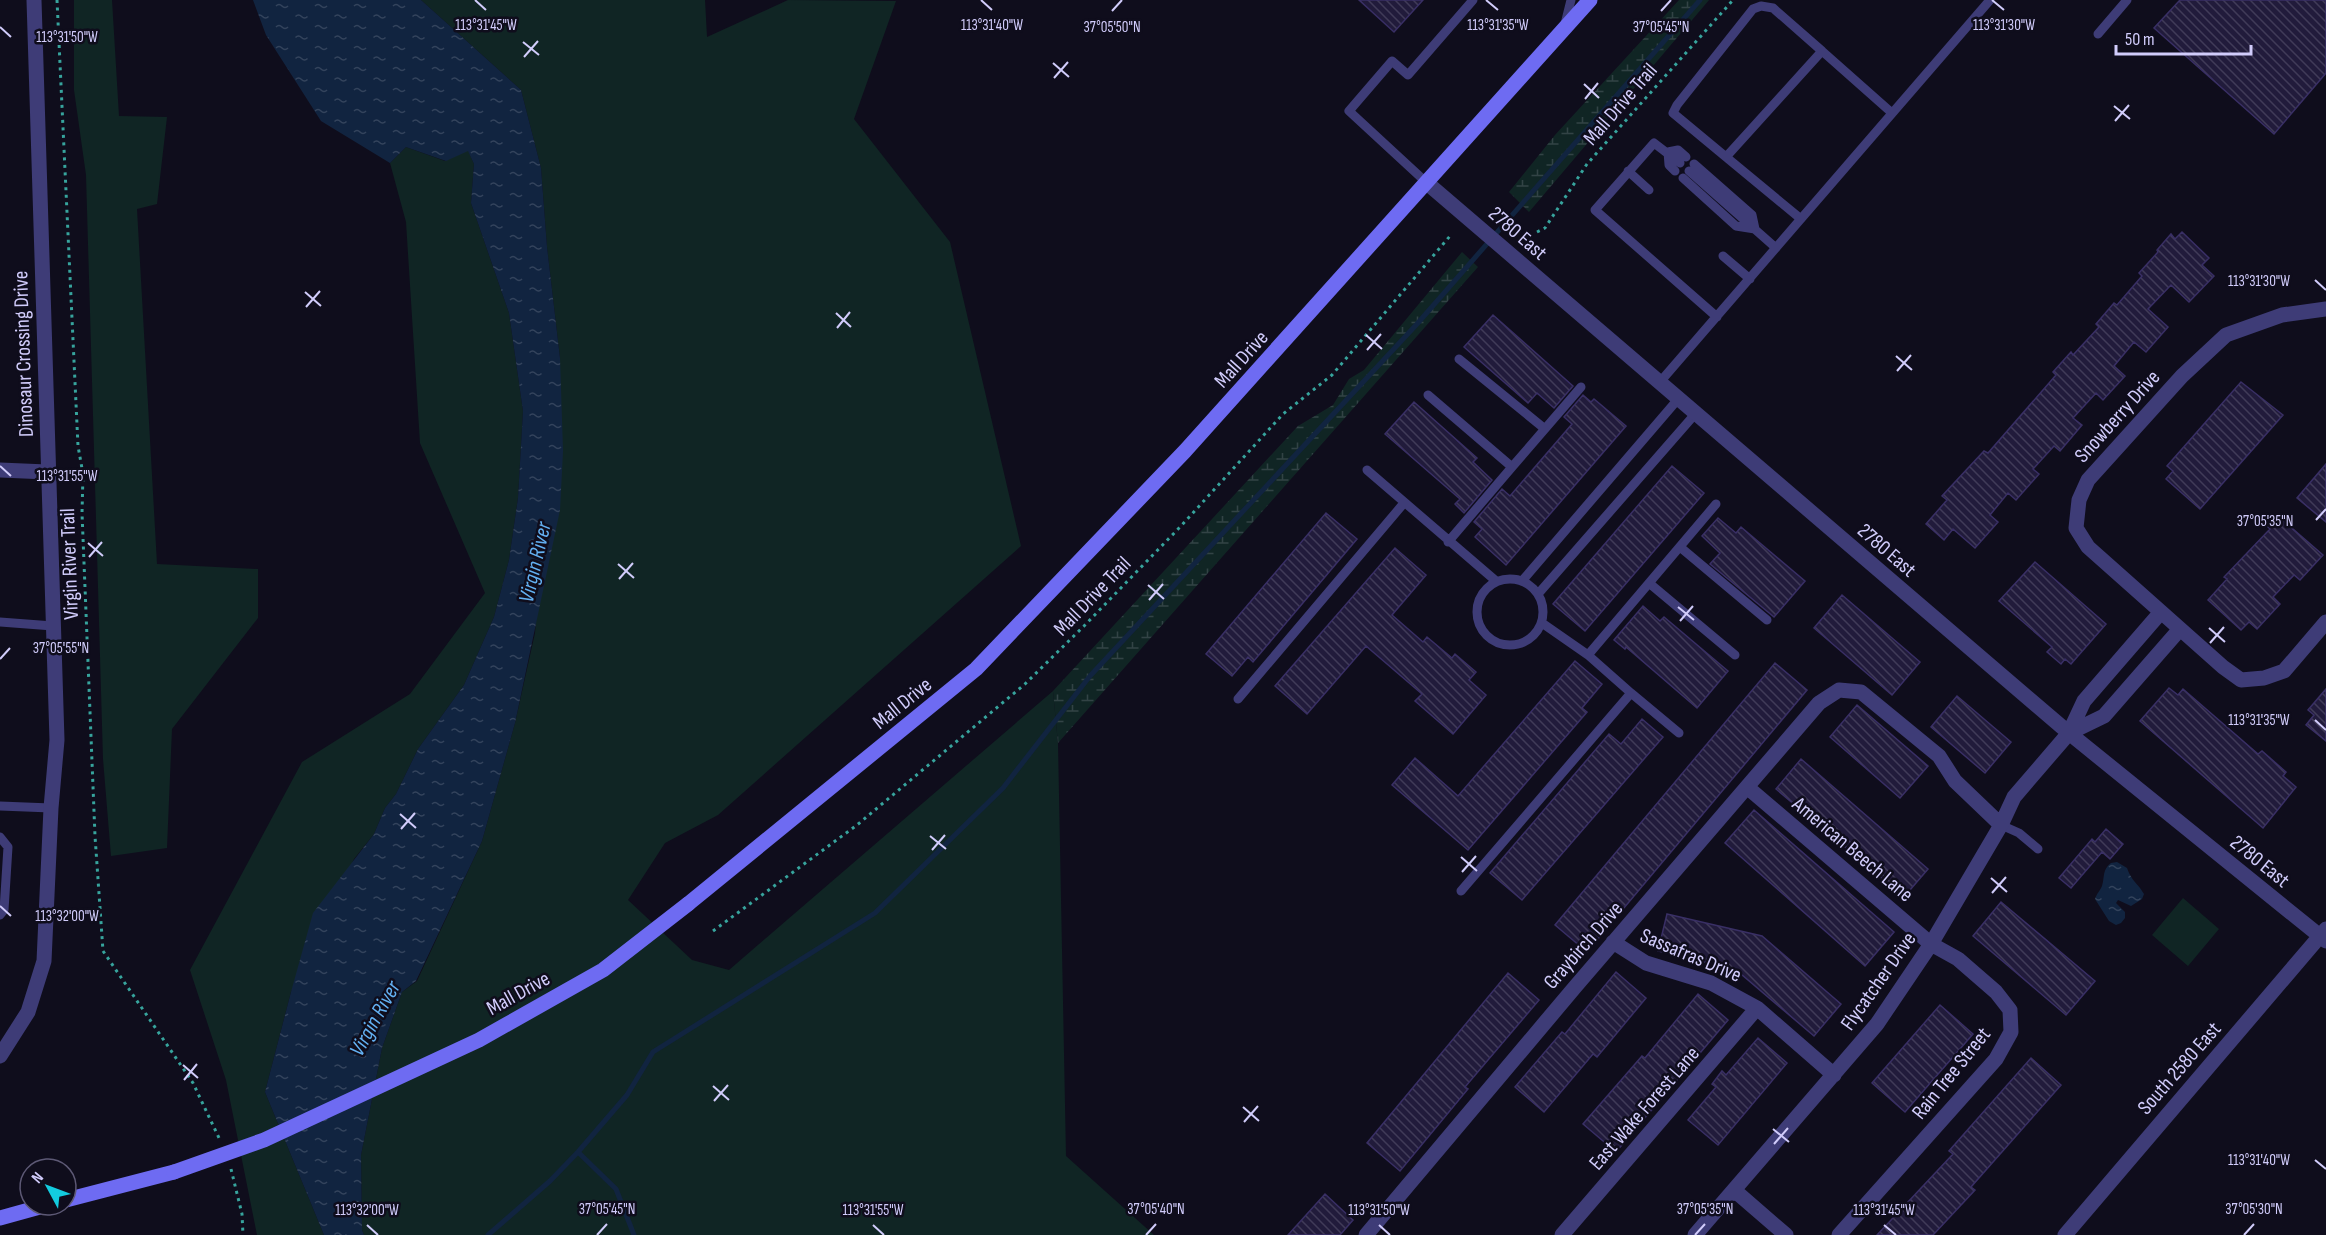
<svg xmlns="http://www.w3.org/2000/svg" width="2326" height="1235" font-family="'Sofia Sans Condensed',sans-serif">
<defs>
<pattern id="wetland-marsh" width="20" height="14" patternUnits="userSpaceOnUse" patternTransform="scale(1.5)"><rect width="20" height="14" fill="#102524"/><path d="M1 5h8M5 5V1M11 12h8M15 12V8" fill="none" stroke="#324345"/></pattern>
<pattern id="water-ripples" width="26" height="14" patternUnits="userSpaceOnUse" patternTransform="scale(1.5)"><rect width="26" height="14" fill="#112440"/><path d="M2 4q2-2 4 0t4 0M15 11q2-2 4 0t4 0" fill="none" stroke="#33435c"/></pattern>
<pattern id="building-back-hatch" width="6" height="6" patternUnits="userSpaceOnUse" patternTransform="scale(1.5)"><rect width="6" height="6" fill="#211b3b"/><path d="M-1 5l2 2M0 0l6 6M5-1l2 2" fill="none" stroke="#403b58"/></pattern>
</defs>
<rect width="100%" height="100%" fill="#0f0d1c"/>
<path fill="#102524" d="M74 0H112L119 116 167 117 157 204 137 209 157 564 258 569V618L172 729 167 848 111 856 103 759 86 175 74 90Z
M421 0H705L707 37 788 0 896 1 854 119 950 242 1021 546 718 815 665 843 628 900 692 960 729 970 1053 691 1058 743 1066 1156 1154 1235H364L362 1230 361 1155 382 1048 402 992 417 981 482 841 515 723 535 633 560 358 547 247 541 168 521 90Z
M406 147 445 161 468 150 474 164 471 203 509 313 523 411 518 498 509 560 494 617 464 685 418 749 396 794 385 808 374 834 354 859 291 992 265 1092 324 1235H257L226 1080 190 970 302 762 410 694 485 593 420 443 406 222 390 163Z
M2183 898 2219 929 2188 966 2152 935Z"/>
<path fill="url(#wetland-marsh)" d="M1679 0H1709L1529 212 1509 192 1555 135Z
M1462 252 1478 267 1058 743 1053 691 1298 426 1333 405 1349 379 1364 370Z"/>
<path fill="url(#water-ripples)" d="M253 0H421L521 90 541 168 547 247 560 358 563 451 560 510 515 723 482 841 416 981 402 992 382 1048 361 1155 362 1230 364 1235H324L265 1092 291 992 313 913 374 834 385 808 396 794 418 749 464 685 494 617 509 560 518 498 523 411 509 313 471 203 474 164 468 151 446 161 406 147 390 163 321 121 266 35Z
M2117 862 2127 868C2132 882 2137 882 2144 894L2142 899 2131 906 2118 900 2116 903 2125 912V918L2121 923 2116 925 2109 921 2095 899C2097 893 2100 891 2102 886 2105 876 2102 870 2111 863Z"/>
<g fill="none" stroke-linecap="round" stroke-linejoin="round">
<path stroke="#112440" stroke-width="5" d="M578 1152 616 1189 634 1235
M488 1235 550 1181 578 1152 627 1095 653 1052 875 913 1003 788 1090 676 1417 324 1700 0"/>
</g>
<path fill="url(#building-back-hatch)" stroke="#392f65" stroke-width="1.5" d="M1359 0H1423L1394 32Z
M2180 0H2326V73L2274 134 2154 28Z
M2182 232 2209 258 2202 265 2214 276 2189 302 2171 285 2148 309 2168 327 2146 352 2134 342 2114 366 2125 376 2103 400 2096 393 2073 418 2082 425 2060 451 2054 446 2033 469 2039 474 2016 500 2008 493 1990 515 1998 522 1975 548 1953 529 1944 540 1926 524 1947 500 1942 496 1984 451 1988 453 2056 375 2053 372 2071 352 2073 355 2099 327 2096 324 2114 303 2117 305 2142 276 2139 273 2158 252 2157 250 2171 234 2175 239Z
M1493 315 1573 386 1554 408 1537 393 1528 403 1464 347Z
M2241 382 2283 415 2200 509 2166 479 2173 471 2167 466Z
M1583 395 1591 402 1594 399 1626 426 1506 565 1475 537 1482 529 1474 522 1502 489 1510 496 1572 424 1564 417Z
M1414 402 1477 458 1473 462 1492 480 1464 513 1455 504 1460 499 1385 434Z
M2326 464V522L2297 498Z
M1672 466 1704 493 1585 631 1553 604Z
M1326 513 1357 539 1253 662 1248 657 1232 676 1206 654Z
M2278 516 2323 555 2300 580 2294 575 2273 597 2280 604 2257 629 2249 622 2241 630 2208 600 2227 579 2224 577 2270 529 2268 527Z
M1718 518 1736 533 1741 527 1805 581 1774 617 1710 564 1720 553 1702 536Z
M1395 548 1426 575 1392 615 1423 642 1427 637 1452 658 1455 654 1476 672 1469 680 1486 695 1453 734 1415 701 1422 694 1366 646 1307 714 1275 686Z
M2035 562 2106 624 2071 664 2065 659 2061 664 2047 652 2052 647 1999 601Z
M1842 595 1920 662 1892 695 1814 628Z
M1643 606 1660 621 1664 617 1728 671 1697 708 1626 647 1625 649 1614 640Z
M1575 661 1602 684 1582 708 1587 712 1468 850 1392 785 1415 758 1458 796Z
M1775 663 1807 690 1587 952 1555 925Z
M2169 688 2178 695 2183 689 2258 754 2262 751 2286 772 2283 776 2296 787 2263 828 2140 721Z
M2326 689V741L2306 725 2314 715 2308 710Z
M1957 696 2011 742 1985 773 1931 727Z
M1857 705 1928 766 1900 798 1830 737Z
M1642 719 1663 737 1522 900 1490 873 1609 734 1621 744Z
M1801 759 1928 869 1904 897 1776 789Z
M1754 810 1894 932 1865 966 1725 843Z
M2106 829 2123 844 2110 859 2102 852 2071 888 2059 878 2092 839 2095 842Z
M2001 902 2095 981 2066 1015 1973 936Z
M1667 914 1762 936 1841 1004 1814 1036 1735 969 1658 951Z
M1616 972 1646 998 1597 1057 1593 1054 1544 1112 1515 1087 1562 1032 1565 1034Z
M1508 973 1539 1000 1465 1087 1468 1089 1400 1171 1367 1143Z
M1698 994 1728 1020 1616 1152 1583 1124 1642 1056 1645 1058Z
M1940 1005 1973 1034 1905 1112 1872 1083Z
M1758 1038 1787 1063 1718 1145 1688 1120 1716 1087 1712 1084 1722 1071 1726 1075Z
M2031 1058 2061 1085 1971 1187 1975 1190 1933 1235H1877L1953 1154 1949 1151Z
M1325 1194 1353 1220 1340 1235H1288Z"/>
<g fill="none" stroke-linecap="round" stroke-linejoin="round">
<path stroke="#37a49d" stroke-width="3" stroke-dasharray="3 4.5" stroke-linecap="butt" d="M57 0 78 446 83 474 82 513 95 836 103 951 193 1083 219 1138
M1537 232 1545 228 1587 164 1733 0
M713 931 857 825 1025 684 1084 626 1181 526 1283 414 1332 375 1450 236
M231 1169 242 1214 243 1235"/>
<path stroke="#3e3c77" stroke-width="9" d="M1565 24 1571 0
M2098 34 2127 0
M1726 157 1673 113 1677 105 1753 9 1761 6 1773 8 1822 51
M1680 163 1654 143 1595 210 1717 317
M1628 171 1649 190
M1675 171 1669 165 1668 152 1678 150 1686 157
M1689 171 1776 248
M1683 178 1736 226 1755 229 1752 215 1694 164
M1427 183 1349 111 1392 61 1408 75 1473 0
M1801 219 1726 157 1822 51 1892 113
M1723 256 1750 279
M1459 359 1545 429
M1660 382 1990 0
M1428 395 1512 467 1448 542
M1512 467 1581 387
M1367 470 1496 581
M1680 547 1767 620
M1477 612a33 33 0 1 1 66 0a33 33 0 1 1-66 0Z
M1522 581 1679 398
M1649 583 1735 655
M1538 594 1696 413
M0 622 53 626
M1542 623 1588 655 1631 693
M1588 655 1716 504
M1238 699 1404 503
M0 806 51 808
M2001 825 2019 833 2038 849
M0 837 8 847 4 910 0 915
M1461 891 1631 693 1679 733"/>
<path stroke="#3e3c77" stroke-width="15" d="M1427 183 2069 733 2326 941
M2326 309 2282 315 2226 335 2182 376 2088 480 2079 500 2076 528 2088 547 2223 667 2241 680 2264 678 2284 671 2326 622
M0 470 47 472
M2069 733 2104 716 2180 629
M1747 787 1931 944 1958 959 1996 992 2010 1010 2011 1032 1996 1059 1839 1235
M1613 942 1646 963 1711 983 1757 1008 1834 1075
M1734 1190 1786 1235
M1366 1235 1575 987 1819 703 1839 690 1861 692 1939 756 1955 781 2001 825
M1562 1235 1757 1008
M1695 1235 1877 1024 1931 944 2001 825 2014 797 2069 733 2084 701 2161 612
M2065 1235 2326 929"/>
<path stroke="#3e3c77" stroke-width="15" d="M0 1056 28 1012 44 961 51 808 57 740 34 0"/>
<path stroke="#6e6bf2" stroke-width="15" d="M688 904 976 669 1185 451 1590 0
M66 1200 174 1172
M0 1218 47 1205"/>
<path stroke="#6e6bf2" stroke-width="15" d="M174 1172 264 1140 479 1040 603 970 688 904"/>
</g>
<path fill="none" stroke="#d1ccfb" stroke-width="2" d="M475 0 486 10M981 0 992 10M1486 0 1498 10M1992 0 2004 10M1112 11 1122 0M1661 11 1671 0M0 27 11 37M523 42 539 55M524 57 538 41M1053 63 1069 77M1054 78 1068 62M1584 84 1599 98M1585 99 1598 83M2114 106 2130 119M2115 121 2129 105M2315 280 2326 290M305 292 321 306M306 307 320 291M836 313 851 327M837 328 850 312M1366 335 1382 349M1367 350 1381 334M1896 356 1912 370M1897 371 1911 355M0 466 11 476M2316 520 2326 509M88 543 103 556M89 557 102 542M618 564 634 578M619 579 633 563M1148 585 1164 599M1149 600 1163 584M1678 607 1694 620M1680 621 1693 606M2209 628 2225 642M2210 643 2224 627M0 659 10 648M2315 720 2326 730M400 814 416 828M401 829 415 813M930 836 946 849M932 850 945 835M1461 857 1477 871M1462 872 1476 856M1991 878 2007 892M1992 893 2006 877M0 906 11 916M183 1065 198 1078M184 1080 197 1064M713 1086 729 1100M714 1101 728 1085M1243 1107 1259 1121M1244 1122 1258 1106M1773 1129 1789 1142M1774 1144 1788 1128M2315 1160 2326 1169M367 1225 378 1235M873 1225 884 1235M1379 1225 1390 1235M1884 1225 1896 1235M597 1235 607 1224M1146 1235 1156 1224M1695 1235 1705 1224M2244 1235 2254 1224"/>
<g text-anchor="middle" stroke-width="5" stroke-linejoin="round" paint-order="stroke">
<g font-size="21" fill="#d1ccfb" stroke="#0f0d1c">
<text transform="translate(1620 104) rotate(-49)" y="7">Mall Drive Trail</text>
<text transform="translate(1518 233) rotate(41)" y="7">2780 East</text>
<text transform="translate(23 354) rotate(-92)" y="7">Dinosaur Crossing Drive</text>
<text transform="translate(1241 359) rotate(-48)" y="7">Mall Drive</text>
<text transform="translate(2117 416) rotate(-48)" y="7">Snowberry Drive</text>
<text transform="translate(1887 550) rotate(41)" y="7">2780 East</text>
<text transform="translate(69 564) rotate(-92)" y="7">Virgin River Trail</text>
<text transform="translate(1092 596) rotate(-46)" y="7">Mall Drive Trail</text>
<text transform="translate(902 703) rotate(-39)" y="7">Mall Drive</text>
<text transform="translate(1853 849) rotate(40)" y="7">American Beech Lane</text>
<text transform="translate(2260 861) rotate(39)" y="7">2780 East</text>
<text transform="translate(1583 945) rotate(-49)" y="7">Graybirch Drive</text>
<text transform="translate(1691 955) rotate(23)" y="7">Sassafras Drive</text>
<text transform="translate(1878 981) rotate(-55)" y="7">Flycatcher Drive</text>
<text transform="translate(518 993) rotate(-29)" y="7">Mall Drive</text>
<text transform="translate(2179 1068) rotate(-49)" y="7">South 2580 East</text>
<text transform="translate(1951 1073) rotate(-51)" y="7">Rain Tree Street</text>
<text transform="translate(1644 1108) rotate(-49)" y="7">East Wake Forest Lane</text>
</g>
<g font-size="22" font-style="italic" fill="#63b0f2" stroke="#0f0d1c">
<text transform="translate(534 562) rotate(-77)" y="8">Virgin River</text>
<text transform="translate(374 1018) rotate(-61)" y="8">Virgin River</text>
</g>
</g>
<g font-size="15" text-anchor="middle" fill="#d1ccfb" stroke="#0f0d1c" stroke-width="5" stroke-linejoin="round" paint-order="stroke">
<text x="2004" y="30">113°31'30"W</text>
<text x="486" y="30">113°31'45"W</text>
<text x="992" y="30">113°31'40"W</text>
<text x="1498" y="30">113°31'35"W</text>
<text x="1112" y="32">37°05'50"N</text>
<text x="1661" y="32">37°05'45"N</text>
<text x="67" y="42">113°31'50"W</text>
<text x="2259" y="286">113°31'30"W</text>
<text x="67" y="481">113°31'55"W</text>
<text x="2265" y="526">37°05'35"N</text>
<text x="61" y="653">37°05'55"N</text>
<text x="2259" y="725">113°31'35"W</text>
<text x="67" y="921">113°32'00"W</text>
<text x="2259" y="1165">113°31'40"W</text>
<text x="607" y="1214">37°05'45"N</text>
<text x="1156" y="1214">37°05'40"N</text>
<text x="1705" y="1214">37°05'35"N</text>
<text x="2254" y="1214">37°05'30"N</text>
<text x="367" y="1215">113°32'00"W</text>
<text x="873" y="1215">113°31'55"W</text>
<text x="1379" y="1215">113°31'50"W</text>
<text x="1884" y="1215">113°31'45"W</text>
</g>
<g transform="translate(48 1187) rotate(311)"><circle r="28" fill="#0f0d1c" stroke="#5d5975" stroke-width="1.5"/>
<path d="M0-4.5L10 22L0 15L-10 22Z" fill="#13ccdf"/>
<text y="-9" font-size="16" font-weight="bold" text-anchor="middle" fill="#d1ccfb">N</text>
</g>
<path d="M2116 45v9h135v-9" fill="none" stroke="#d1ccfb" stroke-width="3"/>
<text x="2125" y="45" font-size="18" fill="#d1ccfb" stroke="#0f0d1c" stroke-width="4.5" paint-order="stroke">50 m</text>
</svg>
